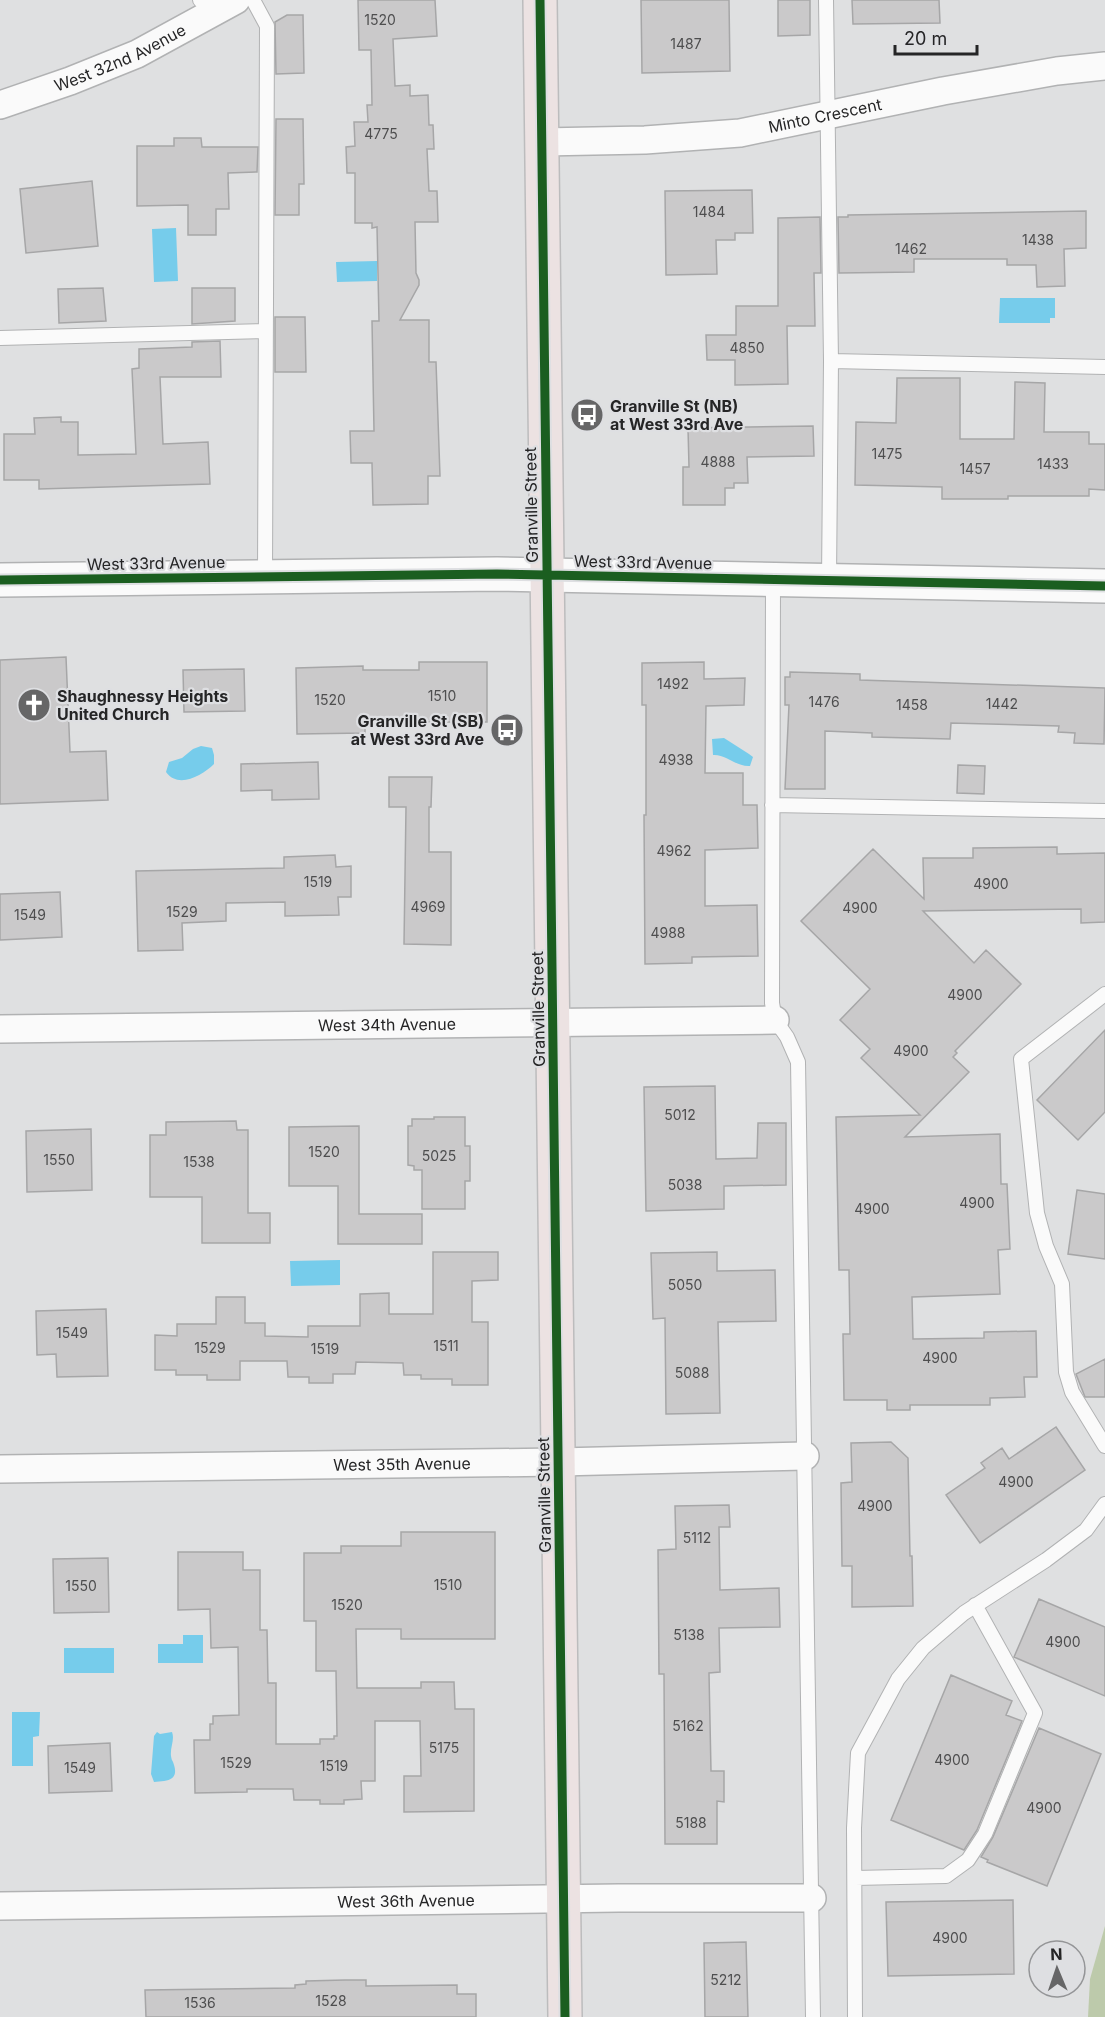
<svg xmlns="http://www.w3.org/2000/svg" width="1105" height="2017" font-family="Inter,sans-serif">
<rect width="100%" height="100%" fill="#dfe0e1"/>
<path fill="#bdcaab" d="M1105 1926V2017H1088L1090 1979Z"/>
<path fill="#76cceb" d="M176 228 178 281 154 282 152 229Z
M377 261V281L337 282 336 262Z
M1000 298H1055V318H1050V323H999Z
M724 738 749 754 753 757 750 766C736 767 726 754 713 755L712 739Z
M201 746 212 748 214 755V764C202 776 178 789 166 772L169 762 182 758 193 749Z
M340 1260V1285L291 1286 290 1261Z
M183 1635H203V1663H158V1644H183Z
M64 1648H114V1673H64Z
M12 1712H40L39 1736 33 1737V1766H12Z
M157 1732 160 1734 172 1732C175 1740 170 1747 171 1756 172 1762 172 1758 174 1765 179 1781 166 1781 154 1782L151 1774 154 1736Z"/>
<path fill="#cac9ca" stroke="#a6a6a7" stroke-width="1.5" d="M358 0H435L437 36 393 39 395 86 410 85V96L428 95 429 125H433L434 149H427L429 191H437L438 222H415L416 273 419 280V285L400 320H429V362H436L440 476H428V504L373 505 372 463H351L350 431H374L372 321H379L377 227 372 228V223H355V173H347L346 147 355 146 354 122H368L367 105H372L371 50H359Z
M641 0H729L730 71 642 73Z
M778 0H810V35L778 36Z
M852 0H939L940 23 853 24Z
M287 15H303L304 73 276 74 275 22Z
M276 119H303L304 184H299V215H275Z
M174 138H201L202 147H258L257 172 228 173 229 209H216V235H188V205L137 206V146H174Z
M92 181 98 246 26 253 20 189Z
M752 190 753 233H735V240H716L717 274 666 275 665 191Z
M1086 211V248L1064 249 1065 286 1037 287 1036 265H1007V259H914V272L839 273 838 217H848V215Z
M820 217 821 273H814L815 326H787L788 384 735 385V360H707L706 335H736V306H778V218Z
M103 288 106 321 59 323 58 289Z
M192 288H235V321L192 324Z
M275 317H305L306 372H275Z
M220 341 221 377H160L163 444 208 442 210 484 39 489V480H4V434H35L34 418 61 417V422H78V455L136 454 132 369 139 368V349L192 347V342Z
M897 378H960V439H1014L1015 382 1045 383 1044 432H1089V444H1105V490L1089 489V496H1008V499H942V487L855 485 856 422 896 423Z
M813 426 814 456 747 457 748 483H734V488H725V505H683V467H689L688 428Z
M66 657 70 752 106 751 108 800 0 804V660Z
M419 662H487V722H365V733L297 734 296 668 363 666V670H419Z
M704 662V679L745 678 744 705 706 706 705 773H743V805H757L758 848 705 850V906L757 905 758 956 692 957V963L645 964 644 815H646V705H642V663Z
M244 669 245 711 184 712 183 670Z
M790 672 860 674V680L1105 688 1104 744 1074 743 1075 733 1058 732 1059 726 951 723 950 739 872 737V733L825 731V789H785L789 705H785V677H790Z
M318 762 319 799 272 800V790L241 791V764Z
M958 765 985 766 984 794 957 793Z
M389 777H432L431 807H429V852H451V945L404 944 406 807H389Z
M1057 847V854L1105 853V922L1081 923V909L923 911 974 963 986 950 1021 984 955 1051 957 1053 953 1057 969 1072 905 1137 1000 1134 1001 1184H1007L1009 1227 1010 1249 998 1250 1000 1294 912 1297 913 1339 984 1338V1332L1036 1331 1037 1377H1024L1025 1397 990 1398V1405H910V1410H887V1400H844L843 1334H850L849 1270H839L836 1117 920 1115 861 1058 870 1049 840 1020 870 989 801 921 873 849 924 899 923 858H973V848Z
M335 855 336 867 351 866V897H338L339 915 285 916V902L226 903V921L182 923 183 950 138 951 136 871 284 868V857Z
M60 892 62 937 0 940V894Z
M1105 1030V1112L1078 1140 1037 1100Z
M715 1086 716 1159 757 1158 758 1123H786V1185L724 1186V1209L646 1211 644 1087Z
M434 1117H465V1146H470V1181H465V1209H422V1170H414V1166L408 1165V1126H412V1119H434Z
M236 1121 237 1130H248V1213H270V1243H202V1197H150V1135H166V1122Z
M359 1126V1214H422V1244H338V1186H289V1127Z
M91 1129 92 1190 27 1192 26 1131Z
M1077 1190 1105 1194V1259L1068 1254Z
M433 1252H498V1280L472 1281V1322H488V1385H452V1379H421V1375H404L403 1363 356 1362 355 1374H333V1383H309V1377H288L287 1361H240V1380H207V1375H176V1370H155V1335L177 1336V1324H216V1297H245V1323H265V1336L308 1337V1326H360V1294L389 1293V1314H433Z
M717 1252V1271L775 1270 776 1321 718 1322 720 1413 666 1414 665 1318 653 1319 651 1253Z
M106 1309 108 1376 57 1377 56 1354 37 1355 36 1311Z
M1105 1359V1397H1085L1076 1374Z
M1056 1427 1085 1470 980 1543 946 1495 985 1468 981 1463 1002 1448 1009 1459Z
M891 1442 908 1458 910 1556H912L913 1606 852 1607V1566H842L841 1483 852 1482 851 1443Z
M729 1505 730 1527H719L720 1590 779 1588 780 1627 719 1628 720 1672 709 1673 711 1771H724V1802L717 1801V1844H665L664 1674H659L658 1550 676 1549 675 1506Z
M401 1532H495V1639H401V1629H356L357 1688H421V1682H454L455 1709H474V1811L404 1812V1776H421L420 1721H375V1781H361L362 1799 344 1800V1804H320V1800H294L293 1789H247V1792L195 1793 194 1740H210V1724H213V1716L239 1715 238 1647 211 1648 210 1609 178 1610V1552H243V1570H260V1630H267L268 1683H276V1744H320V1739H334V1736H337L336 1671H316V1621H304V1553H341V1546H401Z
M108 1558 109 1612 54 1613 53 1559Z
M1039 1599 1105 1627V1696L1014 1657Z
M951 1675 1012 1701 1006 1715 1022 1721 977 1830 964 1850 891 1820Z
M1039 1728 1101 1754 1047 1886 987 1862 988 1860 981 1857 993 1837Z
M110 1743 112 1791 49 1793 48 1746Z
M1013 1900 1014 1974 888 1976 886 1902Z
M746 1942 748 2017H705L704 1943Z
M345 1980H366V1986L457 1985V1994H476V2017H146L145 1990 295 1988V1985L306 1984V1981Z"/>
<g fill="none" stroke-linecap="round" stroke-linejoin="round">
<g stroke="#b1b2b3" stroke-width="16">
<path id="service" d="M200 0 214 13
M253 0 267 26 265 577
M826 0 831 361 829 580
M0 338 264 331
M831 361 1105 367
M773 580 772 1003 775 1020 787 1037 798 1062 813 2017
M772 805 1105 811
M1105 994 1021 1059 1037 1213 1046 1246 1062 1284 1066 1372 1072 1392 1105 1446
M855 1878 946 1876 968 1860 985 1834 1035 1713 975 1605
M855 2017 854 1828 858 1753 898 1679 923 1648 964 1613 1046 1560 1086 1530 1105 1504"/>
</g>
<g stroke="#b1b2b3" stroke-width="30">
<g id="minor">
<path id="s1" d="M0 105 70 81 137 54 236 0"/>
<path id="s2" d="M542 142 645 140 740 133 943 91 1057 71 1105 66"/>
<path id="s3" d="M0 1029 775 1020"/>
<path id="s4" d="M0 1469 559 1462 805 1456"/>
<path id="s5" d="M0 1906 619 1898H812"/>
</g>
</g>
<g stroke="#b1b2b3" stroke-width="36">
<path id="tertiary" d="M0 580 497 574 1105 586"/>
</g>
<g stroke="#bcbcbd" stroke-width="36">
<path id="trunk" d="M540 0 565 2017"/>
</g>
<use href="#service" stroke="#fafafa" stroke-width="14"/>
<use href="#minor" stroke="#fafafa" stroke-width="27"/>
<use href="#tertiary" stroke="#fafafa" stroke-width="33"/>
<use href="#trunk" stroke="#ece2e2" stroke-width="33"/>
<g stroke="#dedfe2" stroke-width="13">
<path id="cycleway" d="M540 0 565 2017
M0 580 497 574 1105 586"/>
</g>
<use href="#cycleway" stroke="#1b5e20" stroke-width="9"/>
</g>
<defs>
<g id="bus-disc" transform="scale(1.725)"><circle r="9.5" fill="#666667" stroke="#dedfe2"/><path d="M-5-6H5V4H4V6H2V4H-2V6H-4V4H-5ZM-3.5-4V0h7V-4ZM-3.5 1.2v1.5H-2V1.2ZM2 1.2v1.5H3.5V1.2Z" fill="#fff"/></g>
<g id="church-disc" transform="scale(1.725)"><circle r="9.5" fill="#666667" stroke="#dedfe2"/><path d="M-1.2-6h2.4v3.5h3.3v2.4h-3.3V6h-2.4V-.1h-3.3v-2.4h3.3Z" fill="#fff"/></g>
</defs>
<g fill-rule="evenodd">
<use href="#bus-disc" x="587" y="415"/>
<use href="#church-disc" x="34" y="705"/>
<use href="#bus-disc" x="507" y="730"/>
</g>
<g text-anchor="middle" stroke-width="4.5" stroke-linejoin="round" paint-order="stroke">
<g font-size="14" fill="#4e4e4f">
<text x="380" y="25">1520</text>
<text x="686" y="49">1487</text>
<text x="381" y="139">4775</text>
<text x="709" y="217">1484</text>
<text x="1038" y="245">1438</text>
<text x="911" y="254">1462</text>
<text x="747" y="353">4850</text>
<text x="887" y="459">1475</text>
<text x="718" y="467">4888</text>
<text x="1053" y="469">1433</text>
<text x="975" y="474">1457</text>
<text x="673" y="689">1492</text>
<text x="442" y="701">1510</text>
<text x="330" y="705">1520</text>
<text x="824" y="707">1476</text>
<text x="1002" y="709">1442</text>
<text x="912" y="710">1458</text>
<text x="676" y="765">4938</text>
<text x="674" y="856">4962</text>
<text x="318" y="887">1519</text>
<text x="991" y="889">4900</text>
<text x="428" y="912">4969</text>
<text x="860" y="913">4900</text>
<text x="182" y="917">1529</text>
<text x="30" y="920">1549</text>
<text x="668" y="938">4988</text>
<text x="965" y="1000">4900</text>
<text x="911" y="1056">4900</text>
<text x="680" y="1120">5012</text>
<text x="324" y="1157">1520</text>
<text x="439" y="1161">5025</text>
<text x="59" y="1165">1550</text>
<text x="199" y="1167">1538</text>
<text x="685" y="1190">5038</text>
<text x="977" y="1208">4900</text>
<text x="872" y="1214">4900</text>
<text x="685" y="1290">5050</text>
<text x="72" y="1338">1549</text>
<text x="446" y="1351">1511</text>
<text x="210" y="1353">1529</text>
<text x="325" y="1354">1519</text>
<text x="940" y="1363">4900</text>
<text x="692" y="1378">5088</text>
<text x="1016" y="1487">4900</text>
<text x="875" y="1511">4900</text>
<text x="697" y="1543">5112</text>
<text x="448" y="1590">1510</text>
<text x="81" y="1591">1550</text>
<text x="347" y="1610">1520</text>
<text x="689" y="1640">5138</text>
<text x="1063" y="1647">4900</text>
<text x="688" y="1731">5162</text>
<text x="444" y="1753">5175</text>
<text x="952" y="1765">4900</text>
<text x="236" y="1768">1529</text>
<text x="334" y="1771">1519</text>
<text x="80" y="1773">1549</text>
<text x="1044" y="1813">4900</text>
<text x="691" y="1828">5188</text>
<text x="950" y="1943">4900</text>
<text x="726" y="1985">5212</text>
<text x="331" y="2006">1528</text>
<text x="200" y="2008">1536</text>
</g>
<g font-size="16" fill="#252526" stroke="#dedfe2">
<text dy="6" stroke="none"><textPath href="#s1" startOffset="129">West 32nd Avenue</textPath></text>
<text dy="6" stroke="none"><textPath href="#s2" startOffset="285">Minto Crescent</textPath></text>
<text transform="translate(531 505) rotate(-91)" y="6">Granville Street</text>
<text transform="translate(643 562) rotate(1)" y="6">West 33rd Avenue</text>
<text transform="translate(156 563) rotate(-1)" y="6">West 33rd Avenue</text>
<text transform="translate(538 1009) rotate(-91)" y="6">Granville Street</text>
<text dy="6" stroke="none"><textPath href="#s3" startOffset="387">West 34th Avenue</textPath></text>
<text dy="6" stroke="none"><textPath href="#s4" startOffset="402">West 35th Avenue</textPath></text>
<text transform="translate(544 1495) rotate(-91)" y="6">Granville Street</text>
<text dy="6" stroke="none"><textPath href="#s5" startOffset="406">West 36th Avenue</textPath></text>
</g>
<g font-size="16" font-weight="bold" fill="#252526" stroke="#dedfe2" text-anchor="start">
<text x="610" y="412">Granville St (NB)<tspan x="610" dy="18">at West 33rd Ave</tspan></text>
<text x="57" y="702">Shaughnessy Heights<tspan x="57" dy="18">United Church</tspan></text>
<text x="484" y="727" text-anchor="end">Granville St (SB)<tspan x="484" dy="18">at West 33rd Ave</tspan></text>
</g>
</g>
<g transform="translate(1057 1969) rotate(358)"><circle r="28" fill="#dedfe2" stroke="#949597" stroke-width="1.5"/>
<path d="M0-4.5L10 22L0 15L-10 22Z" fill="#666667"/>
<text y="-9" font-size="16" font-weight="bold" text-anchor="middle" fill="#252526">N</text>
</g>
<path d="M895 45v9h82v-9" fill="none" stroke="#252526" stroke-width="3"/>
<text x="904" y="45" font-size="18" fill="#252526" stroke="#dedfe2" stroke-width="4.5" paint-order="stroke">20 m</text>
</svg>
